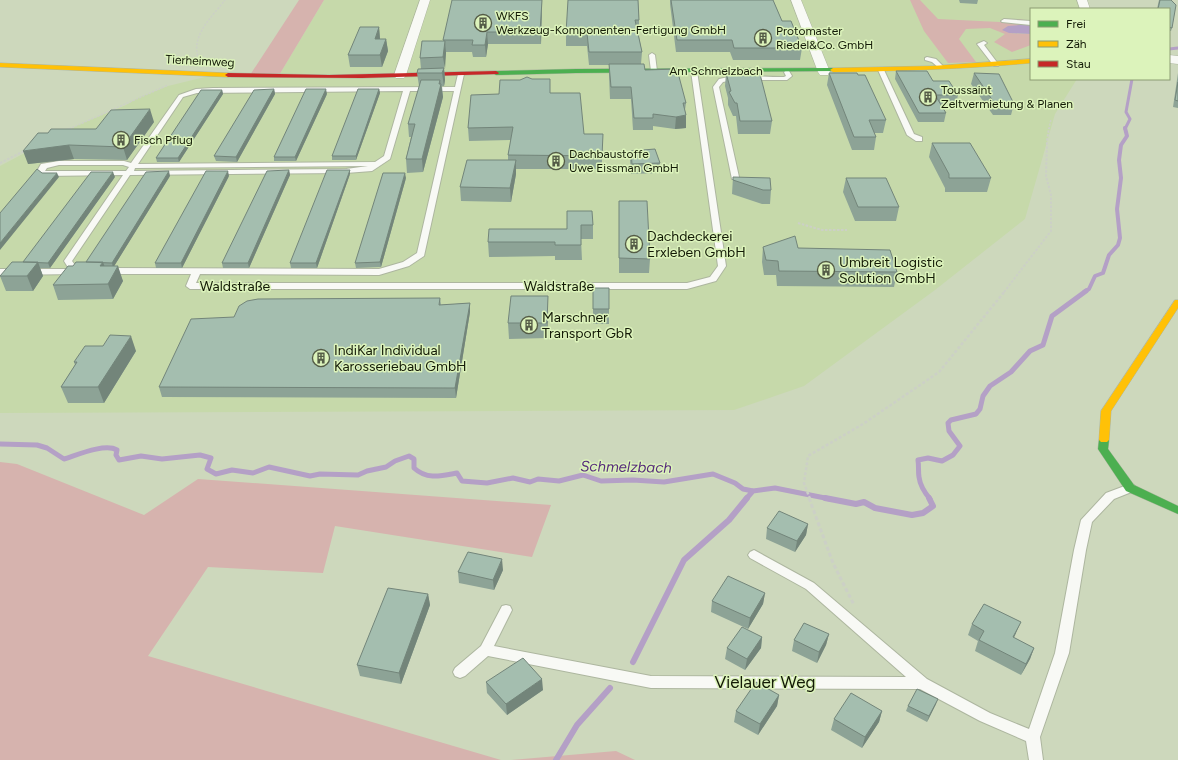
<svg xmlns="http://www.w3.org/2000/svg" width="1178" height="760" font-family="Figtree,sans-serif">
<rect width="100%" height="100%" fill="#cdd8bc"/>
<path fill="#c6d9aa" d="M324 0H1082L1085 9H1031V79H1077L1055 114 1025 219 935 290 804 386 734 410 0 413V166L78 125 126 105 138 98 168 86 209 76 278 77Z"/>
<path fill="#d6b3ae" d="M299 0H324L278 77 250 75Z
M910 0H920L938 19 1000 22 1020 19 1031 22V24L1009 33 1031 34V45L1012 52 994 42 1005 34 990 28 966 29 959 39 976 62 948 63 924 31Z
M0 462 17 464 144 515 198 479 551 505 532 557 335 526 323 573 208 567 148 656 501 760H0Z
M616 751 635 760H511Z"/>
<path fill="#b4a0c6" d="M1031 24V34L1009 33 1002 30 1008 26Z"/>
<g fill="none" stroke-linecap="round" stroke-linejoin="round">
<path stroke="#b4a0c6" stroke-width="3" d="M1169 49 1178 48
M1125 129 1130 119 1126 112 1132 79"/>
<path stroke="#b4a0c6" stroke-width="4" d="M1084 292 1089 289 1095 276 1103 273 1109 255 1118 245 1120 238 1117 209 1121 178 1119 160 1121 145 1127 136 1125 128"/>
<path stroke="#b4a0c6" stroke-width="5" d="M0 444 37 445 47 448 64 459C77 455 105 443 117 450L116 455 119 460 141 456 162 459 200 455 211 458 207 469 216 474 232 470 253 473 269 467 310 476 320 474 358 475 367 471 386 467 395 461 409 456 414 459V468C427 480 441 476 457 473L462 481 487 483 513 478 530 482 538 479 559 481 583 475 601 481 633 480 664 482 713 474 735 483 743 489 753 491 775 488 830 499
M746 499 753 491
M930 499C925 493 920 485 919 477 918 471 919 466 918 460L928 458 942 461 953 455 960 446 949 431 948 423 951 420 976 414 980 409 983 396 990 386 1011 372 1030 351 1043 345 1052 316 1086 291"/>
<path stroke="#b4a0c6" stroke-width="6" d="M825 498 856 504 864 502 875 508 912 515 923 513 933 506 929 498
M633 662 684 560 729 520 747 498
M556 760 577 725 610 688"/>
<g stroke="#adb69f" stroke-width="2">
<path id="lane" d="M1004 19 1031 21V25L1002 22 1001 21Z
M984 41 987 43 984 45 999 65 998 66H994L977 44Z
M652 53 655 55 657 71 654 73 651 71 649 55Z
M927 57 936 59 944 67 939 68 932 62 925 60V58Z
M881 68 884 70 914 134 922 137V141H916L907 135 878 70Z
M694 69 697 71 726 266 716 281 687 289H190L186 286 191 274H108L104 271 108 268 379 269 403 262 417 253 454 91H410L390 159 372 171 346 173 130 175 72 261 80 272 79 274 0 275V269H69L64 261 123 175 44 176 37 171 41 164 59 161H124L131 163 179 95 196 89 213 88 455 87 458 74 461 72 464 74 424 256 409 266 379 275 200 274 196 283H687L710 277 718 266 691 71ZM403 91 384 156 375 162 138 164 183 97 197 93ZM59 165H123L129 167 126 171H45L47 168ZM368 166 346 169 134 171 135 168Z
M787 70 789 71 792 76 787 80H733L723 82 719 87 739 177 738 179H732L713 87 719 79C740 74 762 77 784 77L786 76 784 72Z
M1130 484 1134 485 1136 488 1134 491 1114 499 1092 522 1086 550 1069 653 1040 737 1043 760H1029L1026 741 980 721 920 689 651 688 488 656 465 676 460 678 455 676 453 672 455 668 481 646 502 606 506 605 510 606 512 610 494 646 651 676 906 677 806 589 750 558 748 555 750 552 754 550 814 583 927 679 990 713 1029 729 1055 653 1074 550 1081 520 1106 493Z"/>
</g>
<g stroke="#adb69f" stroke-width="1">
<path id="street" d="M420 0H430L406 75 404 78H396L394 75Z
M791 0H801L830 72 828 75H820L818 72Z
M1077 0H1087L1090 9H1080Z
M1169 55 1178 56V64L1169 63Z"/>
</g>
<g stroke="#adb69f" stroke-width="1">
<path id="fast" d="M833 68 836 70 835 71 576 73 496 75 493 73 496 71 576 69Z
M1104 437 1109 440 1108 449 1134 485 1178 506V514L1126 491 1098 449 1099 440Z"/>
</g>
<g stroke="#adb69f" stroke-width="1">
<path id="slow" d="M1031 59V63C965 69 899 71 833 72L830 70 833 68 932 66Z
M0 63 228 73 231 75 228 77 0 67Z
M1175 300H1178V308L1111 411 1109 440 1107 442H1101L1099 440 1101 411Z"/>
</g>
<g stroke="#adb69f" stroke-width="1">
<path id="jam" d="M496 71 499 73 498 74 362 78 228 77 225 75 228 73 329 75Z"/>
</g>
<path stroke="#ccd0c6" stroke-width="1.5" stroke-dasharray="2 1.5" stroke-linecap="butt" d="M200 62C188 38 211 18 225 0
M69 129 168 85
M1049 129 1051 119"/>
<path stroke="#ccd0c6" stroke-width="2" stroke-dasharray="2.5 1.5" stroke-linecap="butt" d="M67 130 71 128
M0 163 26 150
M798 223 822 230H847
M1004 292 1051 231V195L1046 176 1047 141 1049 128"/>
<path stroke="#ccd0c6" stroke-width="2.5" stroke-dasharray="3 2" stroke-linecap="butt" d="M810 499 804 483 808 456 863 424 939 372 1005 291"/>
<path stroke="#ccd0c6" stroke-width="3" stroke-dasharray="4 2.5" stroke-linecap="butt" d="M809 498 833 563 854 605"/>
<use href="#lane" fill="#f8f9f5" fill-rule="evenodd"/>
<use href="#street" fill="#f8f9f5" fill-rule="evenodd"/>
<use href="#fast" fill="#4caf50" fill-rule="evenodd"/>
<use href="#slow" fill="#ffc107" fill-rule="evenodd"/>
<use href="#jam" fill="#c62828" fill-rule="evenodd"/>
</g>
<path fill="#8da396" d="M542 0 541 44H488L486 57H473L472 52H446L444 69 445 80 444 86H442L443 97 423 172 407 173 406 159 411 137H409L408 124 420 86H419L417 73 421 69 420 58 443 41V40Z
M638 0 639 20V32H638L642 52 641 64 645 70 686 103 685 110 686 115V128L675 129 653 126V130H633L631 99H610L609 76V65H589L587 46H566V33Z
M670 0H773L782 21 802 48 800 60H733L730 52H676L670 4Z
M959 0H978L977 4 960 3Z
M1150 0H1171L1172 28 1171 31H1169V9H1157L1159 0Z
M379 27 380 39H386L388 51 382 67H350L348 55Z
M896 71 933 81 958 95 956 104H940L946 113 944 122H918L895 79Z
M726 73 772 121 770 134H738L736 116H733L728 105V98L725 86Z
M829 73 886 120 883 133H874L876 137 874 150H852L827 85Z
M974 73 1014 104 1011 115H993L971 84Z
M1178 73V108L1173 107Z
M274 89 275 94 237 162 216 161 214 156Z
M379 89 380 93 356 160H332V156Z
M222 90 223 94 179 162H157L156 158Z
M550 93 584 134 602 147V169H516V174L511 202 461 201 460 187 508 160V155L511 140 469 141 468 128 499 94Z
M327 94 296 161H274V157Z
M154 122 127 160 74 159 28 164 48 133 96 129Z
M932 143 991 178 987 192H945V188L929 157Z
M631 151 660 163V173L631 174 630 160Z
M289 170 290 175 249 268H223L222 263Z
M350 174 317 268H291L290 263Z
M170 176 114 266 123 281 113 299 58 300 53 285 73 266 86 262Z
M229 176 182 268H156L155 263Z
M115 177 50 268H40L43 276 33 291H6L0 276 23 262Z
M733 177 771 190 770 204H762L732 194Z
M406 178 381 267 356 268 355 263Z
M846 178 899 207 896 221H855L843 192Z
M619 201 650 259 649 273H619Z
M567 211 593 225V239H581L582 260H555V256L489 257 488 242 567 229Z
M763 247 798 248 897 272 894 287 777 286 776 275H764L762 262Z
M593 288 609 309V324H593Z
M440 298 441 305 470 303V312L456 398 162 397 159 387 234 317Z
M548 311 547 338 509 339 508 323Z
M103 346 136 351 104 403H68L61 387 75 365 74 362Z
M808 524 806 535 795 552 766 539 767 528Z
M503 570 494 590 459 583 458 572Z
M765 593 763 604 748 629 711 612 712 601Z
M428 594 430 605 401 684 360 676 357 665Z
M972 624 1016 633 1014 638 1034 648 1030 659 1021 675 975 651 978 641 968 635Z
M829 634 826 645 817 663 792 651 794 640Z
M762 637 761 648 745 670 725 659 727 648Z
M486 682 543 690 507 715 487 693Z
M779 695 777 706 758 735 734 722 736 711Z
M936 704 927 722 906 711 908 706Z
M882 711 879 722 862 748 831 730 834 719Z"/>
<path fill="#73857a" d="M542 0 541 44 540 32Z
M379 27 380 39H375Z
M487 32 488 44 486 57 485 45Z
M386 39 388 51 382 67 380 55Z
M445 41 446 53 445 69 443 57Z
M444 68 445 80 444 86 442 73Z
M440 80 441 87V84L443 97 423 172 422 159Z
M274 89 275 94 237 162 236 157Z
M326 89 327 94 296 161 295 157Z
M379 89 380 93 356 160V156Z
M222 90 223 94 179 162 178 158Z
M150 109 154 122 127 160 123 147Z
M686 115V128L675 129 676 117Z
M69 145 74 159 28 164 23 151Z
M516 160V174L511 202 510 188Z
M289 170 290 175 249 268 248 263Z
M350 170V174L317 268 316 263Z
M169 171 170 176 113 268 112 263Z
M228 171 229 176 182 268 181 263Z
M113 172 115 177 50 268 48 263Z
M57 173 59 177 0 250V243Z
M405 173 406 178 381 267 380 262Z
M38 262 43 276 33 291 27 276Z
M103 262 108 276 100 266Z
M118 266 123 281 113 299 108 284Z
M548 296V311L547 338V323Z
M470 303V312L456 398 455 388Z
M131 336 136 351 104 403 98 387Z
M808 524 806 535 795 552 797 541Z
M502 559 503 570 494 590 493 580Z
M765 593 763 604 748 629 750 618Z
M428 594 430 605 401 684 399 673Z
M1021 622 1016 633 1008 648 1013 637Z
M829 634 826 645 817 663 819 652Z
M762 637 761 648 745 670 747 659Z
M1034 648 1030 659 1021 675 1026 664Z
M542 679 543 690 507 715 506 704Z
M779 695 777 706 758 735 760 724Z
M938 699 936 704 927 722 929 716Z
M882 711 879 722 862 748 865 737Z"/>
<path fill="#a4beaf" stroke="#73857a" d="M452 0H542L540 32H487L485 45H472L473 40H443Z
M568 0H638L639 20H635L642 52H589L587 33H566Z
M671 0H773L782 21H791L802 48H734L732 40H677Z
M1160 0H1171L1176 5 1172 28 1169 27V9H1158Z
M360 27H379L375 39H386L380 55H348Z
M422 41H445L443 57 420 58Z
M609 64H644L645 70 677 69 686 103H683L686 115 676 117 653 114V118H634L631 87H611Z
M444 68 442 73H417L418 69Z
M896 71H927L933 81H949L958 95H935L946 113H919Z
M726 73 760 74 772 121H740L737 103H735L729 92 731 91Z
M829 73H857L858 75H865L886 120H869L876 137H854Z
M974 73 999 74 1014 104H995Z
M527 77 532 79H550V93H580L584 134H603L602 156 508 155 513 127 468 128 471 95 499 94 500 80H520Z
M421 80H440L439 84H441L422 159H406L415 124H408Z
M1178 82V101L1175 100Z
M274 89 236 157 214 156 254 90Z
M306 89H326L295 157H274Z
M358 89H379L356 156H332Z
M201 90H222L178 158H156Z
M150 109 123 147 69 145 23 151 38 133H48L51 129H96L111 110Z
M932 143H970L991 178H949V174Z
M655 149 660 163 632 164 631 151Z
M467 160H516L510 188 460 187Z
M37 169 42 173H57L0 243V213Z
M289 170 248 263H222L267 171Z
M327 170H350L316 263H290Z
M169 171 112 263 86 262 146 172Z
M206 171H228L181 263H155Z
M91 172H113L48 263 23 262Z
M383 173H405L380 262 355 263Z
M733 177 770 178 771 190H763L733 180Z
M846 178H886L899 207H858Z
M619 201H647L650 259 619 258Z
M567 211H592L593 225H581V245H555V242H488L489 229H567Z
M795 236 798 248 890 250 897 272 779 271 778 261 766 260 763 247Z
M12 262H38L27 276H0Z
M76 262H103L100 266H118L108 284 53 285 68 266H73Z
M593 288H609V309H593Z
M511 296H548L547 323H508Z
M440 298 439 305 470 303 455 388 159 387 191 319 234 317 239 306 247 301 258 299Z
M110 335 131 336 98 387H61L77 362H74L85 346H103Z
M779 511 808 524 797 541 767 528Z
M468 552 502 559 493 580 458 572Z
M728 576 765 593 750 618 712 601Z
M388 588 428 594 399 673 357 665Z
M984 604 1021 622 1013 637 1034 648 1026 664 979 640 984 631 972 624Z
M804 623 829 634 819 652 794 640Z
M742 627 762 637 747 659 727 648Z
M523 658 542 679 506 704 486 682Z
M756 682 779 695 760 724 736 711Z
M917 689 938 699 929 716 908 706Z
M851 693 882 711 865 737 834 719Z"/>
<defs>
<g id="building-ring" transform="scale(0.9)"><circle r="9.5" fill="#dcf3bb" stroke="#545c46" stroke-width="1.5"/><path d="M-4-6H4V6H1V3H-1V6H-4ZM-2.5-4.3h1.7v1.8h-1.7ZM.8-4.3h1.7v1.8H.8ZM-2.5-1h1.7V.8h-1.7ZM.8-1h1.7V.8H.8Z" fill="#545c46"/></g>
</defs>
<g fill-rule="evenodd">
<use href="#building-ring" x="483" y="23"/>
<use href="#building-ring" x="763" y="38"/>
<use href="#building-ring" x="928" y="97"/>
<use href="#building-ring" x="121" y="140"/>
<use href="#building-ring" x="556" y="161"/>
<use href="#building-ring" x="634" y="244"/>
<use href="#building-ring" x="826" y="270"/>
<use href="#building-ring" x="529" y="325"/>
<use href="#building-ring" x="321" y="358"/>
</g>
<g text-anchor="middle" stroke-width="3" stroke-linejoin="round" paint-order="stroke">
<g font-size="12" fill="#131a06" stroke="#dcf3bb" text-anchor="start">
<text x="496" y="20">WKFS<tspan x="496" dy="14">Werkzeug-Komponenten-Fertigung GmbH</tspan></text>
<text x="776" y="35">Protomaster<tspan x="776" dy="14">Riedel&amp;Co. GmbH</tspan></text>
<text x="941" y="94">Toussaint<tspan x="941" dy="14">Zeltvermietung &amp; Planen</tspan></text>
<text x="134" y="144">Fisch Pflug</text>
<text x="569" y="158">Dachbaustoffe<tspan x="569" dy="14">Uwe Eissman GmbH</tspan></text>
</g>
<g font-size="12" fill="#131a06" stroke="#dcf3bb">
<text transform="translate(200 61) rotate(3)" y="4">Tierheimweg</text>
<text x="716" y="75">Am Schmelzbach</text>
</g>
<g font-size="14" fill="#131a06" stroke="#dcf3bb" text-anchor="start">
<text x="647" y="241">Dachdeckerei<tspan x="647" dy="16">Erxleben GmbH</tspan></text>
<text x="839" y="267">Umbreit Logistic<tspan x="839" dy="16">Solution GmbH</tspan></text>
<text x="542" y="322">Marschner<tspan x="542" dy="16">Transport GbR</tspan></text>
<text x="334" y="355">IndiKar Individual<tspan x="334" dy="16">Karosseriebau GmbH</tspan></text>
</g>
<g font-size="14" fill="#131a06" stroke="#dcf3bb">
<text x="235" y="291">Waldstraße</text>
<text x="559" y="291">Waldstraße</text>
</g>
<g font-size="15" font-style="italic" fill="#572c7c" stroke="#dcf3bb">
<text transform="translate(626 467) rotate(1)" y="5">Schmelzbach</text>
</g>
<g font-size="17" fill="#131a06" stroke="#dcf3bb">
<text x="765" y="688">Vielauer Weg</text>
</g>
</g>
<rect x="1030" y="8" width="140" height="72" fill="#dcf3bb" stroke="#8c9c73"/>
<rect x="1038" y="21" width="20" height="6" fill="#4caf50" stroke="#8c9c73"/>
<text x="1066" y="28" font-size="12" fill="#131a06">Frei</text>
<rect x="1038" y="41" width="20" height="6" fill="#ffc107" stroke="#8c9c73"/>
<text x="1066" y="48" font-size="12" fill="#131a06">Zäh</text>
<rect x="1038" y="61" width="20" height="6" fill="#c62828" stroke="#8c9c73"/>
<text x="1066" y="68" font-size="12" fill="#131a06">Stau</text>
</svg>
